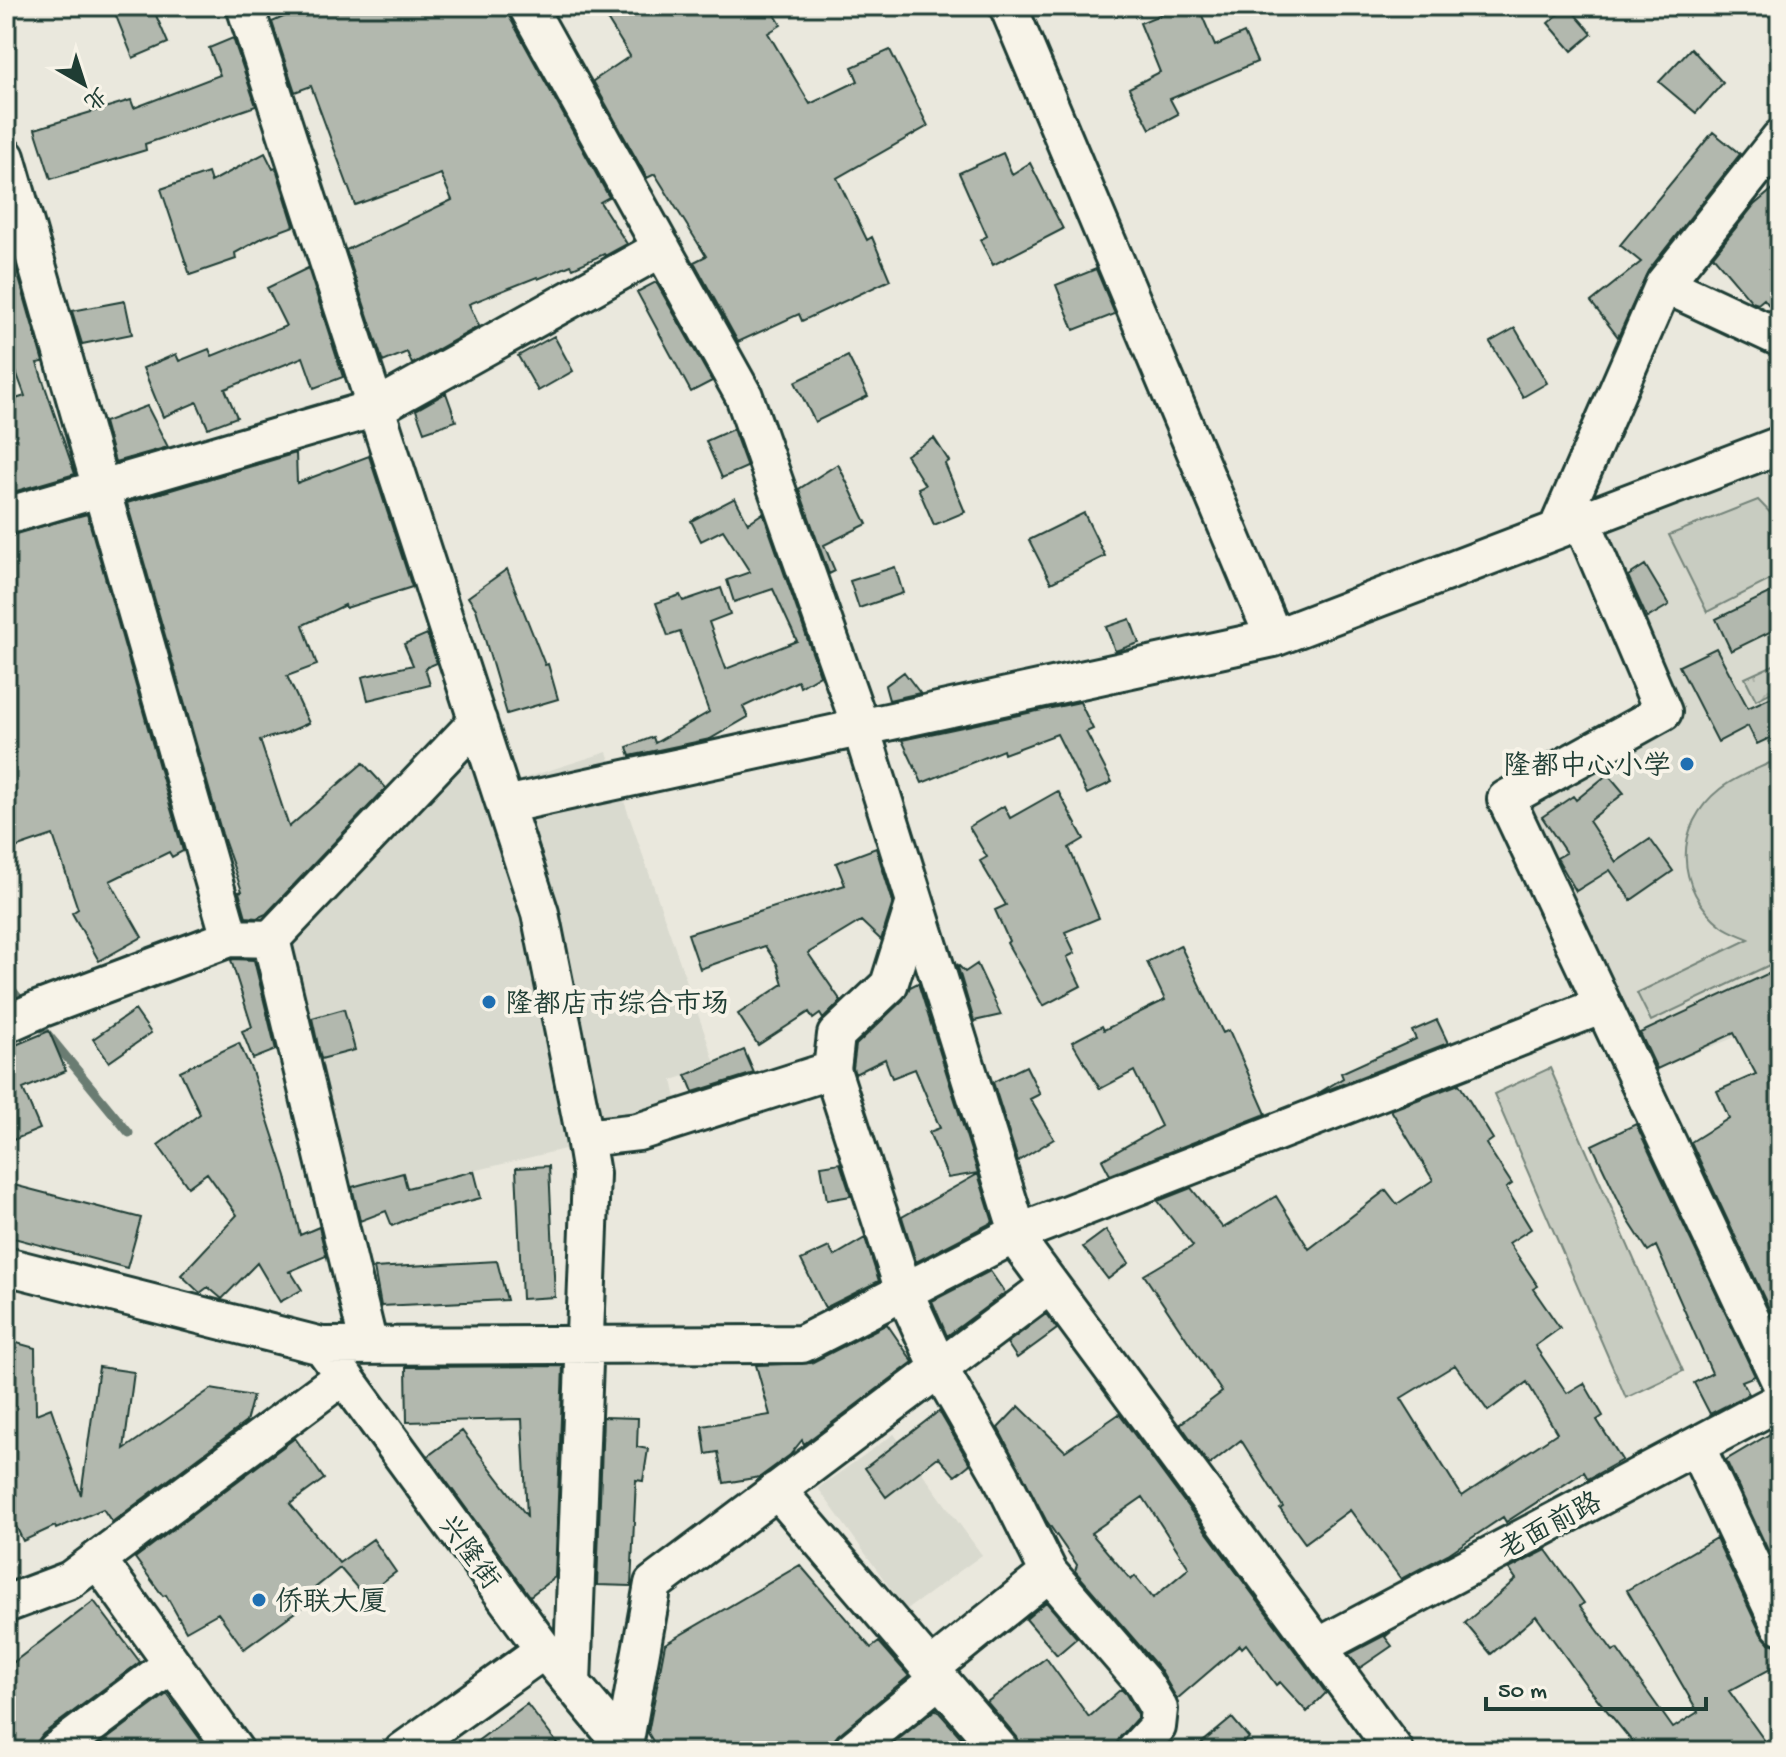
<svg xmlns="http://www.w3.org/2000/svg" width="1786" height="1757" font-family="'Gochi Hand','LXGW WenKai TC',sans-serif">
<defs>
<pattern id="forest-crowns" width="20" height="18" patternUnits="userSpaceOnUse" patternTransform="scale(2)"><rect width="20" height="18" fill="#c8ccc1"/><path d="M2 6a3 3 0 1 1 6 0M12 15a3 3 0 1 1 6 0" fill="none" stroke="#abb0a6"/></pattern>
</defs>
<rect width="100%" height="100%" fill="#eae8dd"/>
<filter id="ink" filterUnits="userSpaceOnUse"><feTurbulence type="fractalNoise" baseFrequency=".0125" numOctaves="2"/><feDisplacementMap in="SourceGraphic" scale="16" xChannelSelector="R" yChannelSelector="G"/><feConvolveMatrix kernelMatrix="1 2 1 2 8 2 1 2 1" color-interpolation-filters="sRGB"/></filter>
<g filter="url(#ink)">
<path fill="#d9dacf" d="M1780 449V1019L1644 1074 1519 804 1668 723 1581 531Z
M471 731 490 789 607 752 716 1066 672 1080 681 1121 324 1207 271 939Z
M894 1434 982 1555 906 1610 818 1488Z"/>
<path fill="#c8ccc1" stroke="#74847a" stroke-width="2" d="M1758 500 1780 523V575L1707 612 1669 535Z
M1780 758V960L1651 1021 1637 993 1749 939C1740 935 1730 932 1722 926 1675 889 1673 826 1720 789 1737 775 1761 768 1780 758Z
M1550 1068 1683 1371 1626 1398 1494 1094Z"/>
<path fill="url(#forest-crowns)" stroke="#74847a" stroke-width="2" d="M1780 662V688L1756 700 1745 678Z"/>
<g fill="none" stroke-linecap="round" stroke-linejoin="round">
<path stroke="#6a7c72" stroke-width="9" d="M6 983 27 1008
M36 1020 129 1133"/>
</g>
<path fill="#b2b8ae" stroke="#1f3d34" stroke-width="2" fill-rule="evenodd" d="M112 6H152L168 43 133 58Z
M284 6H506L509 16 609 197 600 202 627 244 605 256 604 254 573 268 571 265 538 279 537 277 469 304 479 326 412 364 407 352 383 362 346 250 452 200 441 174 355 205 311 86 295 92 272 22 288 15Z
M599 6H770L781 25 768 33 810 104 858 81 852 67 890 50 928 126 837 178 867 240 872 237 890 280 802 321 799 314 738 342 694 262 706 256 655 174 647 178 593 81 630 56Z
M1181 6H1198L1215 46 1244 33 1257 62 1170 99 1178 114 1150 129 1129 88 1160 72 1140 23Z
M1568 6 1592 34 1572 51 1548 23Z
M233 38 256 106 145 144 146 150 51 179 35 129 131 100 134 108 220 75 209 48Z
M1691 48 1723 83 1696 113 1659 82Z
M1713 132 1740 154 1648 271 1618 337 1591 302 1641 262 1620 245Z
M265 153 273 169 276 168 294 226 264 237 235 253 236 259 190 275 161 189 208 173 211 182Z
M1003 153 1012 174 1030 163 1063 229 993 265 980 240 987 236 959 173Z
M1780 183V315L1774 312 1764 299 1758 304 1752 302 1713 256 1754 205Z
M6 233 43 362 37 363 75 474 6 494V402L25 396 6 344Z
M308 268 343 377 314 388 303 357 225 389 237 417 208 428 197 402 163 417 143 368 176 354 179 361 209 349 212 356 286 326 267 288Z
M1096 269 1115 314 1074 330 1056 285Z
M656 282 712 381 691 392 637 292Z
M125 301 132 334 82 344 72 311Z
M1515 328 1547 383 1523 397 1490 342Z
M554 336 573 371 538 391 518 356Z
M848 356 868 396 815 422 795 382Z
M446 393 456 421 424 432 416 410Z
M147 406 168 447 115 462 104 422Z
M733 429 747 467 722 478 706 441Z
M934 438 949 461 945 464 965 512 934 525 918 488 925 485 906 455Z
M296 453 297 483 369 456 412 587 346 608 345 605 303 625 317 665 287 676 309 723 286 733 260 740 289 827 363 763 386 788 266 914 257 918 246 917 239 892 242 891 222 834 127 503Z
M838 464 867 524 824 545 835 571 829 574 799 489Z
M735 498 748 523 763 513 820 675 800 687 798 681 743 707 748 717 710 739 630 756 627 747 653 737 655 743 709 712 680 632 668 636 656 603 680 595 683 601 721 588 730 614 709 622 726 669 797 641 773 589 734 602 727 580 750 572 723 530 701 541 691 521Z
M1084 513 1105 556 1051 583 1029 540Z
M87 514 183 851 172 857 169 852 110 881 142 937 99 961 72 913 78 909 53 835 6 851V536Z
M1645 565 1669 605 1647 618 1628 576Z
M895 567 903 593 859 608 850 581Z
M507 569 545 665 548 664 558 699 507 714 476 609 468 597Z
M1780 588V627L1731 651 1716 619Z
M1130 619 1139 643 1115 651 1106 627Z
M427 634 437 663 425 668 430 685 368 700 362 677 413 665 404 644Z
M1716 648 1748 708 1780 693V733L1757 744 1748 726 1718 742 1679 666Z
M904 672 920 693 889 700 885 686Z
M1080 702 1093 729 1086 732 1112 782 1087 794 1057 734 1004 754 1003 750 922 783 902 740Z
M1608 774 1624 793 1589 821 1616 862 1650 839 1673 871 1631 900 1610 870 1576 891 1557 858 1566 853 1542 817 1573 796 1576 800Z
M1058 791 1084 839 1069 848 1099 918 1065 932 1075 953 1067 957 1081 986 1043 1006 1007 943 1009 941 995 910 1006 905 980 861 987 857 969 827 1004 806 1010 818Z
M876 848 893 902 881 940 861 921 808 953 841 1001 823 1019 820 1014 813 1019 809 1012 758 1045 738 1014 783 984 777 964 765 946 700 969 688 934 845 885 836 863Z
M1180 945 1223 1033 1229 1030 1266 1114 1110 1175 1102 1160 1161 1126 1134 1071 1100 1089 1072 1042 1102 1026 1104 1030 1165 1000 1147 962Z
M234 959 254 960 276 1050 253 1059 242 1031 252 1027 231 960Z
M957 964 965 972 977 964 1001 1015 974 1021Z
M1780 968V1332L1691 1142 1729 1118 1717 1091 1756 1074 1734 1033 1657 1069 1640 1033Z
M918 983 978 1173 948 1178 929 1132 940 1128 915 1069 892 1078 885 1059 855 1074 853 1068 856 1045 903 1000 910 987Z
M344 1009 355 1050 321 1059 312 1018Z
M135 1010 151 1033 109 1062 93 1039Z
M1437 1020 1448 1043 1317 1094 1343 1078 1341 1073 1416 1039 1412 1031Z
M49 1031 66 1071 23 1089 40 1129 6 1143V1049Z
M239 1043 252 1071 286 1176 300 1235 319 1227 326 1256 288 1272H291L302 1290 280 1302 257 1263 222 1299 208 1287 200 1293 181 1275 237 1215 207 1173 188 1187 158 1145 200 1114 180 1071Z
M744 1050 754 1073 693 1092 686 1075Z
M1026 1066 1040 1094 1030 1099 1054 1139 1018 1161 993 1082Z
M1459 1084 1493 1139 1486 1144 1512 1184 1506 1188 1531 1229 1509 1243 1538 1286 1533 1289 1560 1328 1535 1346 1567 1393 1584 1383 1603 1416 1597 1420 1622 1460 1588 1479 1584 1472 1506 1522 1503 1517 1448 1554 1401 1579 1350 1510 1305 1543 1280 1509 1283 1507 1241 1440 1209 1465 1180 1424 1222 1392 1144 1275 1193 1246 1158 1201 1191 1188 1223 1228 1276 1196 1309 1249 1386 1190 1397 1204 1433 1180 1391 1110ZM1455 1365 1488 1411 1527 1382 1557 1433 1462 1496 1401 1398Z
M1636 1124 1755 1376 1742 1381 1749 1394 1710 1414 1694 1383 1712 1373 1656 1246 1648 1251 1628 1220 1592 1145Z
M840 1163 851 1196 827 1200 821 1166Z
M549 1166 555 1297 522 1299 516 1168Z
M474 1171 481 1198 422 1213 392 1226 386 1211 360 1221 352 1187 403 1173 407 1188Z
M978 1174 993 1222 916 1262 902 1217Z
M6 1183 141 1218 127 1268 6 1236Z
M1106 1230 1129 1263 1108 1279 1083 1247Z
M865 1238 879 1281 825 1308 801 1260 829 1247 834 1256Z
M497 1261 507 1300 381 1306 374 1268Z
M990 1271 1005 1293 947 1336 932 1301Z
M1046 1314 1057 1329 1017 1358 1007 1343Z
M887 1324 913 1362 804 1444 802 1440 790 1455 760 1477 724 1483 718 1452 706 1454 702 1426 770 1415 756 1365 811 1363Z
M6 1340 35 1348 36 1414 51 1408 81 1495 99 1367 134 1372 124 1449 211 1389 253 1396 246 1422 112 1522 103 1509 56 1529 55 1526 23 1541 6 1505Z
M563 1366 555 1577 530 1596 428 1456 462 1431 527 1516 522 1419 407 1422 406 1367Z
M1019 1406 1065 1451 1119 1414 1326 1693 1307 1712 1280 1682 1276 1685 1246 1644 1242 1648 1240 1645 1177 1699 1159 1668 1075 1571 1077 1565 1046 1520 998 1428ZM1143 1497 1189 1568 1153 1598 1135 1576 1131 1580 1091 1533Z
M939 1411 970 1464 955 1476 938 1457 886 1497 865 1468Z
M603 1417 638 1418 637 1447 648 1449 643 1481 636 1480 631 1586 597 1585Z
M1780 1428V1576L1726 1460Z
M295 1438 324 1479 290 1504 339 1563 373 1539 396 1572 364 1596 340 1568 305 1596 309 1602 244 1649 218 1613 186 1631 166 1595 163 1596 135 1558Z
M1716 1538 1761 1634 1769 1643 1780 1646V1664L1729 1691 1772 1751H1637L1639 1750 1586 1685 1536 1616 1491 1654 1465 1623 1516 1579 1509 1569 1546 1550 1584 1603 1580 1606 1613 1651 1617 1649 1673 1728 1698 1712 1627 1590Z
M800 1565 871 1648 879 1642 909 1676 838 1735 832 1743 831 1751H659L648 1733 665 1644Z
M94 1601 140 1662 43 1734 37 1742 35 1751H6V1668Z
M1046 1602 1077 1638 1057 1655 1026 1619Z
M1391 1632 1385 1637 1392 1646 1360 1668 1349 1654Z
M1046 1658 1089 1717 1121 1689 1126 1694 1137 1714V1718L1120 1737 1115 1751H1021L1017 1737 987 1702Z
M167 1694 209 1751H91Z
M527 1704 563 1751H464Z
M936 1709 973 1751H884Z
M1232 1718 1249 1738 1234 1751H1192Z"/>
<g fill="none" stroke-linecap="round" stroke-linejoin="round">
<g stroke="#1f3d34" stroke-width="42">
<path id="minor" d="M245 6 540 913 585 1138 591 1174 572 1684
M527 6 744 396 861 728 1023 1248 1395 1751
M1008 6 1274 638
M6 157 230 938 271 939
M1664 284 1780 138
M6 516 376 408 662 248
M1582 521 1663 712 1506 799 1780 1381
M1557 530 1664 284 1780 338
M505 805 1274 638 1780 445
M915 902 889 985 836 1035 832 1070 904 1291 939 1368 1001 1476 1049 1573 1143 1682 1159 1709 1157 1727 1135 1751
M6 1024 40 1009 230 938
M585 1138 638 1132 832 1070
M6 1266 322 1346 802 1344 1018 1233 1603 1005
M322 1346 544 1650 628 1751
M369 1346 271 939 478 721
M1696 1446 1780 1625
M777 1490 1001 1751
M98 1560 235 1751
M6 1604 70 1580 343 1376
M1318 1647 1780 1401
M930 1669 1049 1573
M624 1746 653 1584 1050 1285
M56 1751 172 1664
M403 1751 544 1650
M851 1751 939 1679"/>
</g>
<use href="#minor" stroke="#f7f3e8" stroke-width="36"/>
</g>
</g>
<g fill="#1f6fb2" stroke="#f7f3e8" stroke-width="3">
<circle cx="1687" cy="764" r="8"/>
<circle cx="489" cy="1002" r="8"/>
<circle cx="259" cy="1600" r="8"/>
</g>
<g text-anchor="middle" stroke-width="8" stroke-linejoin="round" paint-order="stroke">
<g font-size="28" fill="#1f3d34" stroke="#f7f3e8" text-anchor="start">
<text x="1671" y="774" text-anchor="end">隆都中心小学</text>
<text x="505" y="1012">隆都店市综合市场</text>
<text x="275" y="1610">侨联大厦</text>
</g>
<g font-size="28" fill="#1f3d34" stroke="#f7f3e8">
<text transform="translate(1549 1524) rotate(-28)" y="10">老面前路</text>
<text transform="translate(471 1551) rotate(54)" y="10">兴隆街</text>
</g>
</g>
<rect width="1786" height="1757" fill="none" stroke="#f7f3e8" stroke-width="32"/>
<rect x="16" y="16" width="1754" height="1725" fill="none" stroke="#1f3d34" stroke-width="3" filter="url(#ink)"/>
<g transform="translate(84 84) rotate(141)" stroke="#f7f3e8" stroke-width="6" paint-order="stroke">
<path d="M0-6L14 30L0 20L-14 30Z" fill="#1f3d34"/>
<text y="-12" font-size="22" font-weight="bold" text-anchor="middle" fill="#1f3d34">北</text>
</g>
<path d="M1486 1697v12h220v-12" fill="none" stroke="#1f3d34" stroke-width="4"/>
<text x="1498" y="1697" font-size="24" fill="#1f3d34" stroke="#f7f3e8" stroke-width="6" paint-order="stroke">50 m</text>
</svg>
